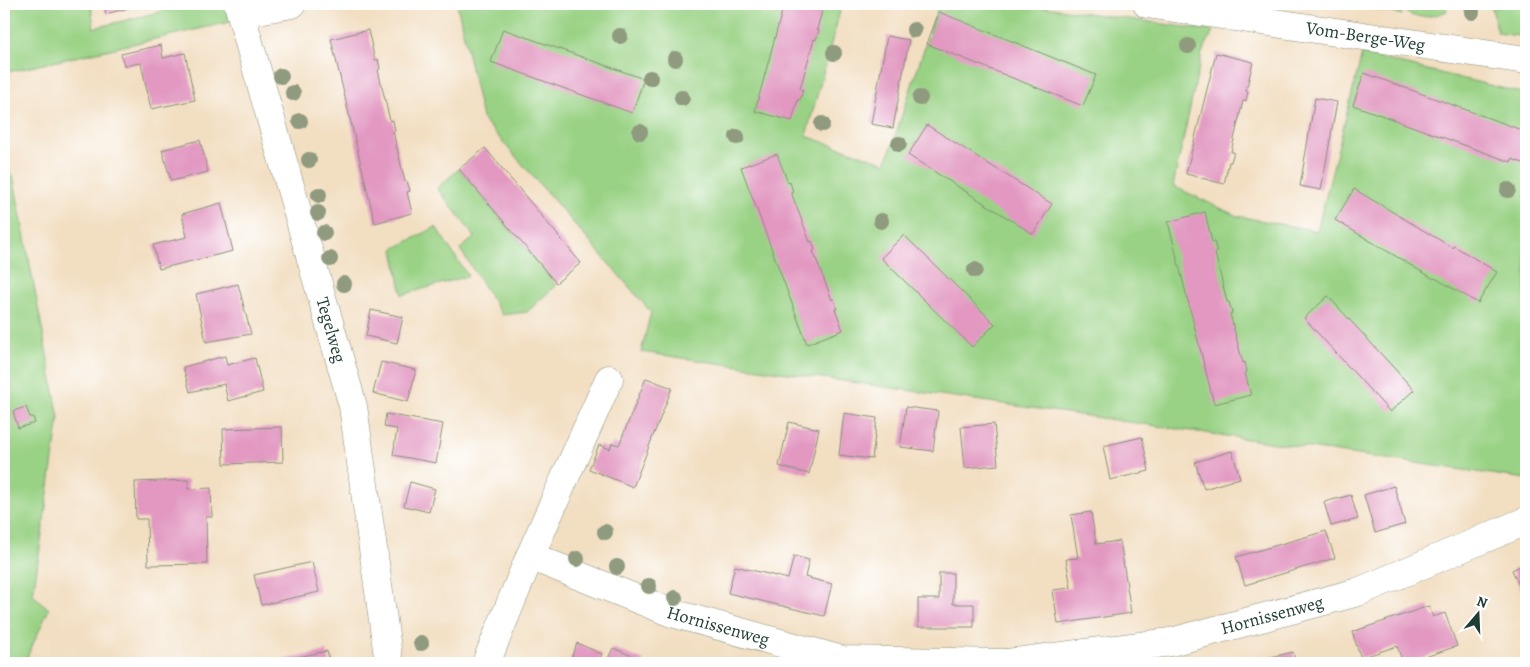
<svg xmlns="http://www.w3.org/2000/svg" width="1530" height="667" font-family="Alegreya,serif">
<rect width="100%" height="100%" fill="#fff"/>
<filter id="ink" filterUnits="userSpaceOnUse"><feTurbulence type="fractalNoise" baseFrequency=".02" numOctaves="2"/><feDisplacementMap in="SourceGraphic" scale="10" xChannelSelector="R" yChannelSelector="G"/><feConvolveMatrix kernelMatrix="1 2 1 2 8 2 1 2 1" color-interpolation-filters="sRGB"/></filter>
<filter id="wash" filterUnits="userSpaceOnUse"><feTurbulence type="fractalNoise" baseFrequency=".0096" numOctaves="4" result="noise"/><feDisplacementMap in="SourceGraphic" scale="20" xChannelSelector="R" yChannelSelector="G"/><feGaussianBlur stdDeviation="1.12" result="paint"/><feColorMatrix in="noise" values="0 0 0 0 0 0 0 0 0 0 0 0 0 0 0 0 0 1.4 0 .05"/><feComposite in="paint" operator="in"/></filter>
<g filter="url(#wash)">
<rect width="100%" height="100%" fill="#f2dec1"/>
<path fill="#99d284" stroke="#5c885c" d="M4 4H91L94 28 192 4H226L230 22 4 73Z
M457 4H842L806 136 886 163 939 4H1024L1213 31 1202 53 1173 186 1237 216 1317 231 1362 54 1526 94V479L641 352 651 312 482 118Z
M1373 4H1399L1402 15 1374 9Z
M1401 4H1445L1447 11C1435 16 1416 21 1404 11 1404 11 1401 4 1401 4Z
M1491 4H1526V37L1498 33Z
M459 169 556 285 527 312 502 315 460 249 475 237 437 188Z
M4 171 13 175 59 418 33 595 49 609 27 657 38 663H4Z
M436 227 468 276 402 295 393 249Z"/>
<g id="blocks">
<path fill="#e298c1" d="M103 4H143L106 14Z
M784 4H824L817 29 819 30 816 40 814 39 800 89 803 90 800 100 798 99 792 121 755 111Z
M939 12 1096 75 1083 106 927 44Z
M503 29 644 79 632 113 491 62Z
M368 30 375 60 378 59 380 69 378 70 390 121 393 120 395 131H393L405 182 407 181 410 191 407 192 412 213 375 223 331 39Z
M887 36 909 40 893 128 871 124Z
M161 45 163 58 185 53 195 100 151 109 141 63 124 66 121 54Z
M1216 53 1253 62 1246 91H1248L1246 101H1243L1231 152H1234L1231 162H1229L1224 184 1186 174Z
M1364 73 1522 130 1523 127 1526 128V164L1512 159 1511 162 1353 105Z
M1315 98 1337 102 1321 190 1300 186Z
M927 125 1052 204 1033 234 908 155Z
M200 140 208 172 171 181 162 150Z
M485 148 581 263 556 283 459 169Z
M777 154 788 183 790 182 793 192H791L810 242 812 241 815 250 813 251 832 300 834 299 837 309H835L843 330 807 344 741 167Z
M1354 189 1453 248 1454 246 1497 272 1478 303 1435 278 1434 279 1335 220Z
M221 203 233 251 159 269 153 245 187 237 182 214Z
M1205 212 1212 242H1214L1217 252 1215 253 1227 302H1229L1232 313 1230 314 1243 363 1245 362 1247 372 1245 373 1251 395 1214 404 1168 222Z
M904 235 995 324 972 347 881 258Z
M238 284 251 334 206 342 196 294Z
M1328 296 1414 390 1390 412 1304 318Z
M371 310 403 317 397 343 366 336Z
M225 356 227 365 255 358 263 392 228 401 224 384 190 392 183 367Z
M381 362 416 370 408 402 373 393Z
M646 378 672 388 633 487 589 469 599 445 610 449 612 443 619 445Z
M26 407 30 417H33L35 423 18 428 13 411Z
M906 407 938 411 933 451 900 447Z
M844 413 877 418 872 459 839 455Z
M386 414 443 424 436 463 393 455 397 429 384 427Z
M789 422 819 429 809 474 779 466Z
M994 424 998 465 965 468 961 427Z
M282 427 283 462 224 464 223 429Z
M1142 437 1149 471 1110 480 1103 446Z
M1232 451 1240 478 1204 489 1195 462Z
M188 480V489L211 488 212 517H206L207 564 148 565 147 519H136L135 482Z
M410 482 435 489 429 512 404 506Z
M1394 486 1405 524 1375 533 1364 495Z
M1351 495 1358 519 1331 526 1324 502Z
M1091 512 1096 544 1120 541 1131 613 1058 624 1053 590 1071 588 1066 559 1078 558 1071 515Z
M1326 531 1335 558 1245 585 1236 557Z
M794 556 809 560 805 577 832 584 824 616 728 593 735 566 788 579Z
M312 562 319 592 261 605 254 575Z
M1526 563V593L1523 594 1512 570Z
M939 573H953V604H974V627H918V599H939Z
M1429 606 1433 617 1445 613 1457 646 1408 663H1403L1397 646 1361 658 1352 632Z
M577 643 602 654 598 663H569Z
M613 648 644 661 643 663H606Z
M327 651 330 663H273V662Z
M1293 652 1296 663H1247Z"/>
</g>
</g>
<g filter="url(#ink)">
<use href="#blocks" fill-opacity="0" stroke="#888e7a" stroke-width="1"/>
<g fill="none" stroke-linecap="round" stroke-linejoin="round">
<g stroke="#888e7a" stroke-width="29">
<g id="minor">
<path id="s1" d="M238 4 353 406 389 663"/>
<path id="s2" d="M1147 4 1526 60"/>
<path d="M241 13 292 4"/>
<path id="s3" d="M530 556 672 613 842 660 1006 663"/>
<path d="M486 663 530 556 609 379"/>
<path id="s4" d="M1007 663 1171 642 1358 592 1526 521"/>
</g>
</g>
<use href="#minor" stroke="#fff" stroke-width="28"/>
</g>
<g fill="#8f9a7e">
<circle cx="1472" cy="12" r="8"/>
<circle cx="914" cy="30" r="8"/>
<circle cx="620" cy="36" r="8"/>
<circle cx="1188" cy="46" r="8"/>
<circle cx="834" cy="53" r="8"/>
<circle cx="675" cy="59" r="8"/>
<circle cx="281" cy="76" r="8"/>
<circle cx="650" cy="78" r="8"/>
<circle cx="293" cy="93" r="8"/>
<circle cx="682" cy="98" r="8"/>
<circle cx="920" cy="98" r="8"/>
<circle cx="300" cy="121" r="8"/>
<circle cx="822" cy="124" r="8"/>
<circle cx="640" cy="132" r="8"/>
<circle cx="737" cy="137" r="8"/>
<circle cx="899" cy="144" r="8"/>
<circle cx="309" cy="160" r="8"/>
<circle cx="1508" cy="190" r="8"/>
<circle cx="319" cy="195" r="8"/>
<circle cx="318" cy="213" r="8"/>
<circle cx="881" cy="221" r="8"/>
<circle cx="324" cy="233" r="8"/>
<circle cx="330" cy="259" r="8"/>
<circle cx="975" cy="270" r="8"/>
<circle cx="344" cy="284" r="8"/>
<circle cx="605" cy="532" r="8"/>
<circle cx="577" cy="559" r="8"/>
<circle cx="617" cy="567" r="8"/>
<circle cx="649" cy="586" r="8"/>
<circle cx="675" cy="598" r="8"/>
<circle cx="421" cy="643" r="8"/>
</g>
</g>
<g text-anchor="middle" stroke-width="4.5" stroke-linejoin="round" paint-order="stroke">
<g font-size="18" fill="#1f3d34" stroke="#fff">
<text dy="6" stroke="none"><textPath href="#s2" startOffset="221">Vom-Berge-Weg</textPath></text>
<text dy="6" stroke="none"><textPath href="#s1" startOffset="339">Tegelweg</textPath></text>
<text dy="6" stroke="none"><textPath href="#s4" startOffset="270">Hornissenweg</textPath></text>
<text dy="6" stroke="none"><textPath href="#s3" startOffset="201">Hornissenweg</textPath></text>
</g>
</g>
<rect width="1530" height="667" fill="none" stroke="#fff" stroke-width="20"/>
<g transform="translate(1478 614) rotate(19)" stroke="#ffffff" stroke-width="4" paint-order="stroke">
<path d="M0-4L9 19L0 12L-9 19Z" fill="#1f3d34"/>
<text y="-8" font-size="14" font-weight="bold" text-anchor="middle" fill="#1f3d34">N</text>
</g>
</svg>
